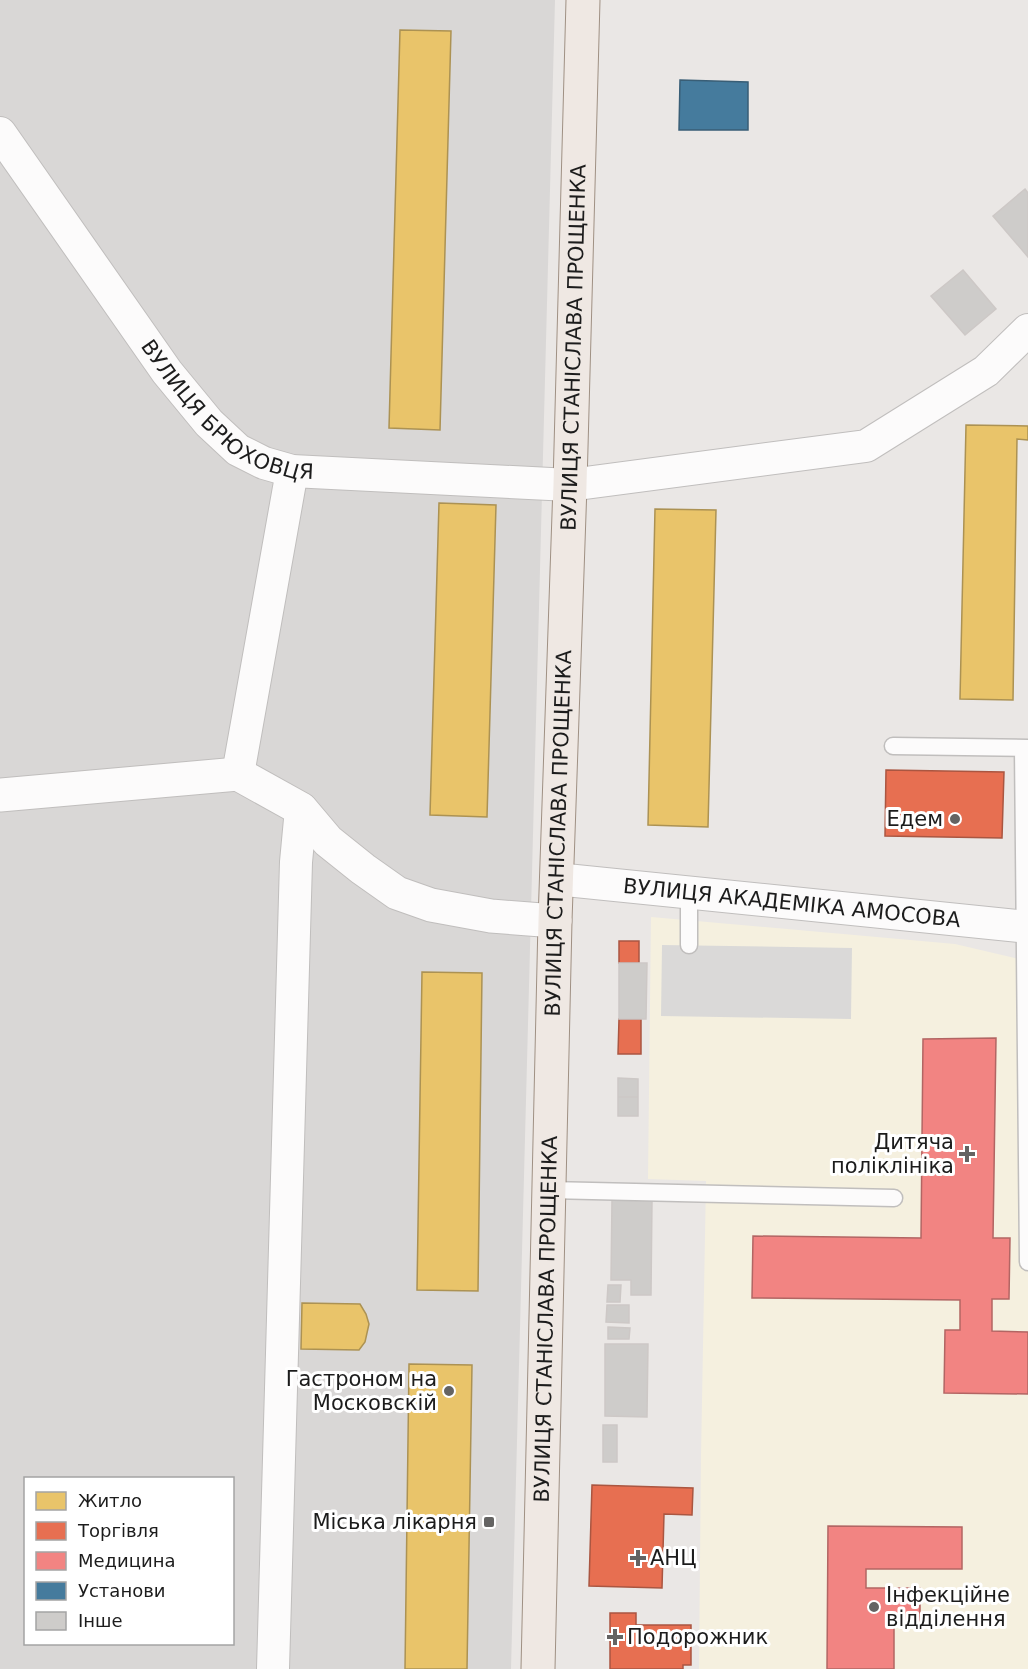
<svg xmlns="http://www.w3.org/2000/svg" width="1028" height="1669" font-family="'DejaVu Sans',sans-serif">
<rect width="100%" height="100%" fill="#eae7e5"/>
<path fill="#d9d7d6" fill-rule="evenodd" d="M0 0H555L511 1669H0ZM26 1478H232V1644H26Z"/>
<path fill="#f5f0df" d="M651 917 955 944 1028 961V1669H699L701 1456 706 1181 648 1179Z"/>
<path fill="#dad9d8" d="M662 945 852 948 851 1019 661 1016Z"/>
<path fill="#e9c46a" stroke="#ac9253" stroke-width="1.5" d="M400 30 451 31 440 430 389 428Z
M966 425 1028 426V440L1017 439 1013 700 960 699Z
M439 503 496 505 487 817 430 815Z
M655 509 716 510 708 827 648 825Z
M422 972 482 973 478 1291 417 1290Z
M302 1303 360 1304 366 1314 369 1324 365 1342 359 1350 301 1349Z
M409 1364 472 1365 467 1669H405Z"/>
<path fill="#e76f51" stroke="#aa5641" stroke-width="1.5" d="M886 770 1004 772 1002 838 885 836Z
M619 941H639V963H619Z
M619 1019H641V1054H618Z
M592 1485 693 1488 692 1515 664 1514 662 1588 589 1586Z
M610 1613H636V1625H691V1665H683V1669H610Z"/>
<path fill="#f28482" stroke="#b26563" stroke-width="1.5" d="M996 1038 993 1238H1010L1009 1299H992V1331L1028 1332V1394L944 1393 945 1330H960V1300L752 1298 753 1236 921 1238 923 1039Z
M828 1526 962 1527V1569H866V1588H920V1625H894V1669H827Z"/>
<path fill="#457b9d" stroke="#395e76" stroke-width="1.5" d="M680 80 748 82V130H679Z"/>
<path fill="#ceccca" stroke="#cdc8c6" stroke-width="1.5" d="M1025 189 1028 193V257L993 216Z
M963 270 996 309 965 335 931 296Z
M619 963H647L646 1019H619Z
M618 1078 638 1079V1097H618Z
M618 1097H638V1116H618Z
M612 1200H652L651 1295H631V1280H611Z
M608 1285H621L620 1302H607Z
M607 1305H629V1323L606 1322Z
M608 1327 630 1328 629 1339H608Z
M605 1344H648L647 1417 605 1416Z
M603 1425H617V1462H603Z"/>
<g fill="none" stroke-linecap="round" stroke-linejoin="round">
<g stroke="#c0bebd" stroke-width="19">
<path id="service" d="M893 746 1028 748
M1023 748 1028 1262
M689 945V893
M549 1190 894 1198"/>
</g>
<g stroke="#c0bebd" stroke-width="34">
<g id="minor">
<path id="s1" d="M0 133 167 372 209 423 238 450 264 463 292 471 570 485 866 446 986 371 1028 330"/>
<path d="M238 774 292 471"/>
<path id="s2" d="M556 879 1028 927"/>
<path d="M273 1669 296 862 301 809"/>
</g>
</g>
<g stroke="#c0bebd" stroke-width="35">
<path id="tertiary" d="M0 795 238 774 301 809 328 841 363 869 397 893 431 905 491 916 555 921"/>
</g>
<g stroke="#9f9083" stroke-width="35">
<g id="primary">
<path id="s3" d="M538 1669 555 921 570 485 583 0"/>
</g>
</g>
<use href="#service" stroke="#fcfbfb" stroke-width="16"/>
<use href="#minor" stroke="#fcfbfb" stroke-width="32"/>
<use href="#tertiary" stroke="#fcfbfb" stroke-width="33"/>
<use href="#primary" stroke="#efe8e3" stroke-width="33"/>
</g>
<g fill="#646362" stroke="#fff" stroke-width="2">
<circle cx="955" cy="819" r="6"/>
<path d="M964 1145h6v6h6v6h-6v6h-6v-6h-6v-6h6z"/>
<circle cx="449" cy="1391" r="6"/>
<rect x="483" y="1516" width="12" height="12" rx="3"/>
<path d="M635 1549h6v6h6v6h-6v6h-6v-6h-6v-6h6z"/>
<circle cx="874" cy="1607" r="6"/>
<path d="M612 1628h6v6h6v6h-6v6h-6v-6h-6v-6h6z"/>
</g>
<g text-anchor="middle" stroke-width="6" stroke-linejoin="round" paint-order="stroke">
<g font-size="21" fill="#1c1c1c" stroke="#fff">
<text dy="7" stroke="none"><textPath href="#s3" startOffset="1322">ВУЛИЦЯ СТАНІСЛАВА ПРОЩЕНКА</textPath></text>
<text dy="7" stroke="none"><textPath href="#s1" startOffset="366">ВУЛИЦЯ БРЮХОВЦЯ</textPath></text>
<text dy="7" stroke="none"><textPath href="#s3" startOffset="836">ВУЛИЦЯ СТАНІСЛАВА ПРОЩЕНКА</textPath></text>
<text dy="7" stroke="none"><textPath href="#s2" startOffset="237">ВУЛИЦЯ АКАДЕМІКА АМОСОВА</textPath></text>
<text dy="7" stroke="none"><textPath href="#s3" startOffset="350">ВУЛИЦЯ СТАНІСЛАВА ПРОЩЕНКА</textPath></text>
</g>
<g font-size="21" fill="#1c1c1c" stroke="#fff" text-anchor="end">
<text x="943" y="826">Едем</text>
<text x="954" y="1149">Дитяча<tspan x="954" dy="24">поліклініка</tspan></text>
<text x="437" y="1386">Гастроном на<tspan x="437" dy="24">Московскій</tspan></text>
<text x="477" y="1529">Міська лікарня</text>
<text x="650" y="1565" text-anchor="start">АНЦ</text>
<text x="886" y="1602" text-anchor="start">Інфекційне<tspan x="886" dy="24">відділення</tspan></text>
<text x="627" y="1644" text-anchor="start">Подорожник</text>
</g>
</g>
<rect x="24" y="1477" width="210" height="168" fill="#ffffff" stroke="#a4a4a4" stroke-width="1.5"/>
<rect x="36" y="1492" width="30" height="18" fill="#e9c46a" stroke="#a4a4a4" stroke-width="1.5"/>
<text x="78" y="1507" font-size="18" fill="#1c1c1c">Житло</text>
<rect x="36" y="1522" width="30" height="18" fill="#e76f51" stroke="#a4a4a4" stroke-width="1.5"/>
<text x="78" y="1537" font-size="18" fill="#1c1c1c">Торгівля</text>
<rect x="36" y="1552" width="30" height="18" fill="#f28482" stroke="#a4a4a4" stroke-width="1.5"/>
<text x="78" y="1567" font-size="18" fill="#1c1c1c">Медицина</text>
<rect x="36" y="1582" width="30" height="18" fill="#457b9d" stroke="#a4a4a4" stroke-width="1.5"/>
<text x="78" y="1597" font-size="18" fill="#1c1c1c">Установи</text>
<rect x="36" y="1612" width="30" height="18" fill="#ceccca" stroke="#a4a4a4" stroke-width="1.5"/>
<text x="78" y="1627" font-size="18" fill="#1c1c1c">Інше</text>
</svg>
